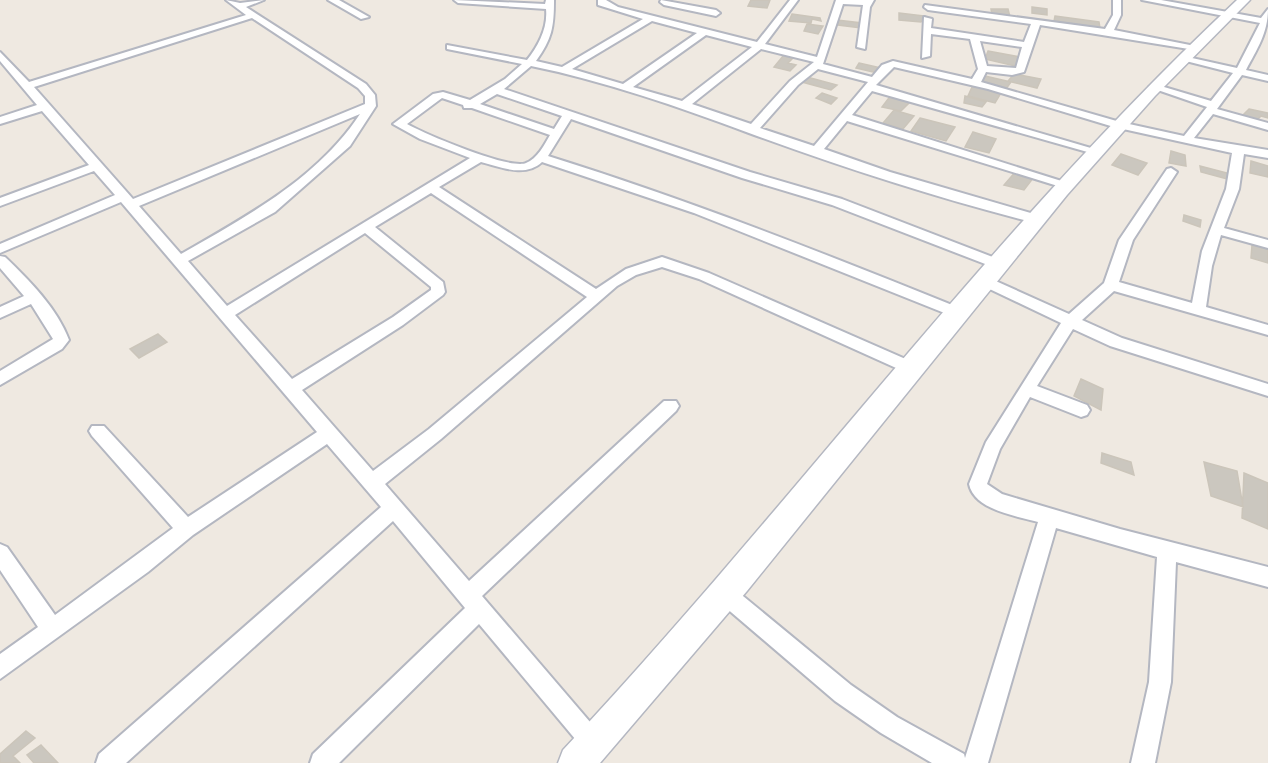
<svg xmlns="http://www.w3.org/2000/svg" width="1268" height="763" font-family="'Sofia Sans Condensed',sans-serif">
<rect width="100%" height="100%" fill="#efe9e1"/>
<path fill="#cbc7bf" stroke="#cbc5ba" stroke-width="1.5" d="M751 0H770L767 8 748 6Z
M1032 7 1047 9V15L1032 13Z
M991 9H1008L1010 17 992 15Z
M899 13 925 16 921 22 899 20Z
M792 14 820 18 821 21 812 19 811 23 789 21Z
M1055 16 1099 22 1100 28 1068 23 1059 25V21H1054Z
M837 20 862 23 861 28 838 25Z
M807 24 823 26 818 34 804 31Z
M988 51 1020 57 1015 66 985 59Z
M783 56 793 58 788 63 796 65 790 71 774 67Z
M859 63 881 68 877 73 856 68Z
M1014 74 1041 79 1037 88 1008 81Z
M985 76 1011 82 1006 89 981 83Z
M807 77 837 85 831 90 802 82Z
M973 85 1001 93 995 103 968 96Z
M822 93 837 98 831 104 816 98Z
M891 95 911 101 901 111 882 107Z
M965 96 986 102 982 107 964 103Z
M1249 109 1268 113V118L1261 116 1257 120 1243 115Z
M894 110 914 116 903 129 883 123Z
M920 118 955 127 946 141 911 131Z
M973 132 996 139 989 153 965 147Z
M1171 151 1185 155 1186 166 1169 163Z
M1121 154 1147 163 1138 175 1112 165Z
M1251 161 1268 166V177L1250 173Z
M1200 166 1231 174V180L1201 172Z
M1016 171 1034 177 1024 190 1004 185Z
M1184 215 1201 220 1200 227 1183 221Z
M1252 245 1268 249V263L1251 258Z
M158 334 167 342 139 358 130 349Z
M1081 379 1103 389 1101 410 1074 396Z
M1102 453 1131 462 1134 475 1101 463Z
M1204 462 1237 471 1243 507 1211 496Z
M1244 473 1268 483V529L1242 518Z
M26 731 35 738 13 756 20 763H0V754Z
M41 745 58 763H34L27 755Z"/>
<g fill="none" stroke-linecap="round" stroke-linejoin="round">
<g stroke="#b4b7c1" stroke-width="4">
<path id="street" d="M226 0 240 3 264 0 246 7 366 84 375 95 376 106 350 146 275 212 188 261 227 306 470 158 420 139 393 124 433 94 443 92 470 100 505 79 522 64 447 49V45L527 60C538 46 548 28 546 9L458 3 454 0 545 4 546 0H554C554 27 552 39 536 61L562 67 643 19 598 5V0H606L618 7 757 42 790 0H798L765 44 817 57 836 0H874L870 7 865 49 857 47 863 5 843 4 823 64 872 77 882 65 893 61 972 79 978 69 970 39 931 34 930 56 922 58 924 17 932 19 931 28 1024 42 1031 24 928 10 924 7 925 5 1105 29 1113 15V0H1121V15L1114 30 1200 47 1195 50 1040 25 1024 72 1012 75 986 72 981 82 1120 122 1184 136 1207 107 1149 87 1154 84 1211 101 1233 73 1178 59 1183 56 1237 68 1260 23 1142 0H1161L1261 18 1268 9C1268 33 1257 49 1246 70L1268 75V81L1242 75 1217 109 1268 123V130L1213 114 1194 138 1268 150V158L1244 154 1239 189 1224 228 1268 240V248L1221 235 1212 266 1206 307 1268 325V335L1114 291 1082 320 1122 338 1268 384V396L1110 346 1073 329 1037 386 1087 405 1090 410 1087 415 1081 417 1030 397 1000 449 987 484 1002 494 1120 529 1268 567V587L1176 562 1171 682 1155 763H1131L1149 682 1157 557 1056 528 988 763H932L881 733 835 701 718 601 715 594 718 587 725 584 732 587 851 685 897 717 964 754 965 758 1038 522C1017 516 974 510 969 484L986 442 1061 323 979 284 977 281 984 276 989 278 1069 314 1104 283 1119 240 1167 169 1171 168 1177 172 1133 240 1119 282 1192 303 1202 251 1226 189 1232 153 1114 127 988 89 894 67 876 85 1101 151 1091 153 872 91 852 115 1071 184 1065 188 1061 187 847 121 824 149 890 172 1041 216V222L1036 223C940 199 842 167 749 133 679 107 605 81 531 66L504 89 750 172 842 199 1003 261 1005 264 998 269 993 267 832 205 742 178 571 119 548 156C689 200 826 254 962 309L965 313 957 318 694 213 542 162C525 178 501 167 481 162L439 187 596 289 626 269 662 257 709 273 917 364 919 368 911 374 905 372 699 279 662 267 636 275 617 286 441 439 385 484 469 581 664 401H676L679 406 676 411 482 596 602 736 606 744 602 752 594 756 586 752 479 624 339 763H310L313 754 465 608 393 521 126 763H96L99 754 381 507 327 444 193 535 148 572 0 679V654L38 627 0 570V544L7 547 55 615 173 528 92 436 89 431 92 426H104L188 517 317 432 121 202 0 253V244L115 195 94 171 0 206V198L89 165 42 111 0 124V117L37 105 0 61V52L29 82 246 15ZM252 18 358 88 365 96V104L133 199 34 87ZM652 21 697 33 623 84 572 69ZM706 35 752 47 682 101 633 87ZM980 41 1022 47 1016 68 987 66ZM761 49 814 62 790 81 751 124 692 104ZM818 69 868 82 814 146 760 128 798 85ZM497 94 562 116 554 129 480 104ZM442 98 463 105 464 108H472L550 135C545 144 537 159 526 163 509 170 425 134 407 124ZM360 114C317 179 247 216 181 254L139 206ZM431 193 587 297 429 429 373 471 302 390 403 325 443 295 445 292 443 282 375 227ZM365 233 431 287V290L393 317 292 379 235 315Z
M328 0H339L369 17 361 19Z
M661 0 716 10 720 13 716 16 664 5 660 2Z
M0 256 5 257C29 280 57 308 69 340L62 349 0 385V371L53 339 31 304 0 318V307L24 296 0 268Z"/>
</g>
<g stroke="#b4b7c1" stroke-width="3">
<path id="secondary" d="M1237 0H1250L1155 96 1067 195 747 591 600 763H558L563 750C793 505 991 230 1237 0Z"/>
</g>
<use href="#street" fill="#fff" fill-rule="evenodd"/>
<use href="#secondary" fill="#fff" fill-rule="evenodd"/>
</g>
</svg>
